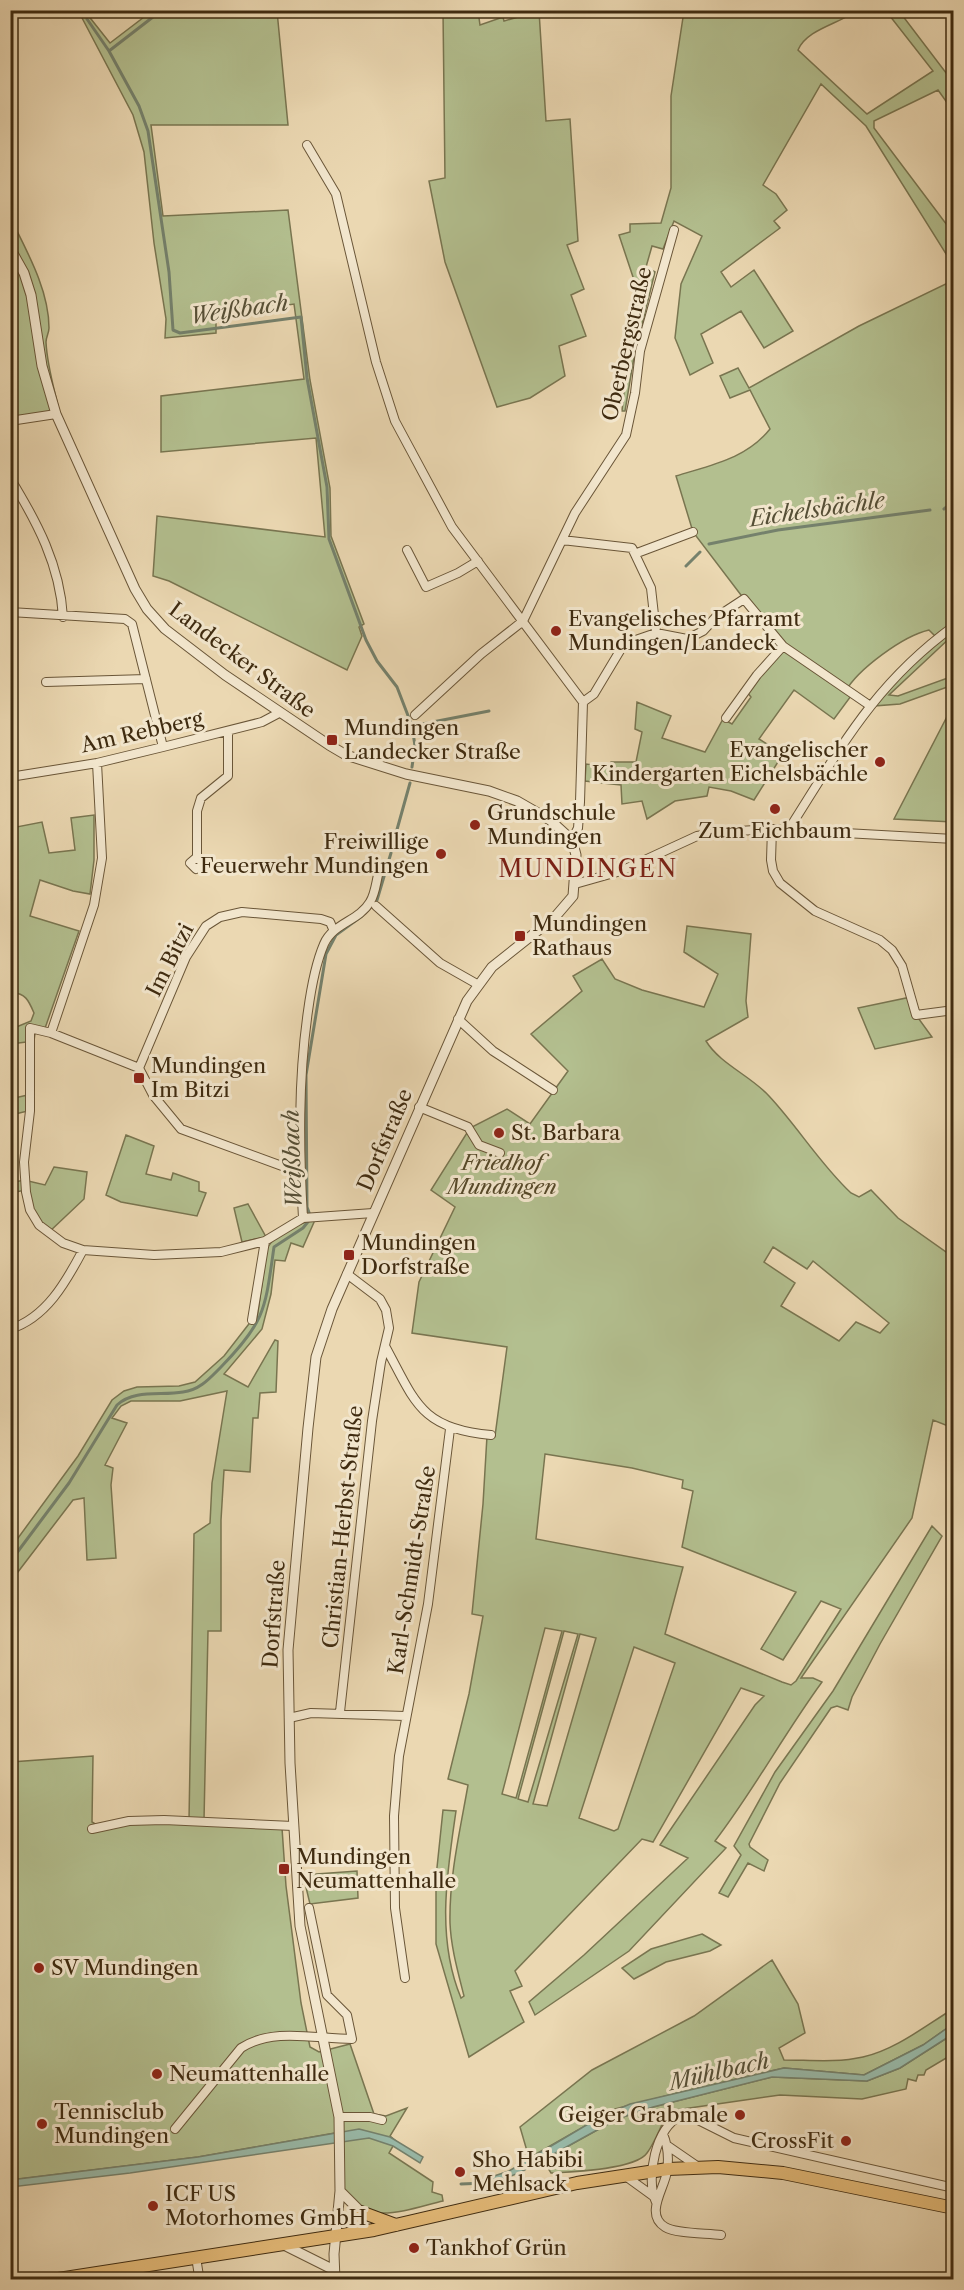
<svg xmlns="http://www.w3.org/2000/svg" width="964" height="2290" font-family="'Libre Caslon Text',serif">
<rect width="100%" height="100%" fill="#ebd8b2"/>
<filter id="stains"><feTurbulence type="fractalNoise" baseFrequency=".00333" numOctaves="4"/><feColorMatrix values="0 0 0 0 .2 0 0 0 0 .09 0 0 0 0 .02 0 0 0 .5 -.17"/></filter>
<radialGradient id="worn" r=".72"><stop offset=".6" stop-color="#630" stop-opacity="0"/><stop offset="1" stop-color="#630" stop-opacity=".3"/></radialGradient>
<path fill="#b3bf8f" stroke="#797550" stroke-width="1.5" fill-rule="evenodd" d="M152 11H277L288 125H151L163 216 288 210 310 380 330 488 331 536 364 624 359 627 362 636 347 670 169 581 153 576 157 516 325 537 316 438 161 452V396L304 379 294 304 216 316V333L165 338 166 319 154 243 144 152 133 115 81 16 87 14 110 43Z
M443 11H478L480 25 503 17 504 21 539 11 546 121 570 119 578 241 567 245 584 289 571 295 586 336 559 346 565 376 530 398 497 407 445 262 429 181 445 178Z
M684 11H742L761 15 763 11H856C839 24 807 29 798 50L867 114 933 71 886 11H899L953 82V111L938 90 874 121V128L953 233V265L866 126 821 84 763 185 776 194 787 210 774 221 780 228 721 272 731 287 754 270 793 331 764 348 741 311 701 334 713 363 690 375 675 338 681 284 702 236 674 221 663 249 652 246 646 267 655 272 634 357 625 411H622L632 314 638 292 619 235 630 232V224L661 223 671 188V96Z
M15 227C30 257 49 293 49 328 49 333 46 337 46 342 47 365 54 388 59 410L10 418V229Z
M953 277V635L889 695 898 696 953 676V685L900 704 873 706 889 686 938 639 929 630C903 636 858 669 845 692L851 696 834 719 794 690 759 739 783 754 754 800 731 791 709 787 707 796 675 801 647 819 642 801 622 804 621 785 585 781 586 764 609 767 611 762H636L642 732 635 729 637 702 671 716 662 738 705 752 723 719 732 724 751 697 747 692 785 647 744 599 693 532 676 476C711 465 746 459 770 429L750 390 730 398 720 376 738 368 749 388 859 326 950 282Z
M953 705V822L894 819Z
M94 815V860L90 894 73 891 40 880 30 916 79 931 43 1034 35 1033 34 1041 11 1044 10 1022 14 1028 31 1021 34 1013C29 1001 25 992 11 993V828L42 822 49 853 75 850 71 818Z
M687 926 751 934 746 1001 748 1017 706 1041C720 1064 751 1076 769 1096 798 1127 820 1164 851 1193L859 1197 871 1190 898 1218 953 1257V1428L933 1420 912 1518 801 1678H813L822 1682C784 1734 754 1790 715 1841L726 1848 629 1951 535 2015 529 2002 584 1955 688 1858 660 1845 755 1705 764 1696 741 1688 653 1842 642 1839 515 1971 522 1986 510 1991 524 2022 469 2057 436 1944V1877L443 1810 456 1811C447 1873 436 1938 461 1998L464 1996C458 1972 451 1948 450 1923 449 1877 460 1831 468 1785L448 1779 469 1694 483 1616 472 1614 483 1504 487 1436H495L507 1347 412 1333 419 1282 455 1207 431 1190 470 1128 507 1109 530 1124 568 1071 531 1034 582 991 573 976 602 959 615 979 642 990 704 1007 718 974 684 952ZM773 1247 807 1269 813 1261 889 1323 880 1333 856 1322 839 1341 781 1306 795 1283 764 1262ZM545 1454 632 1468 683 1480 682 1488 693 1491 682 1547 796 1592 761 1649 783 1660 821 1601 841 1609 796 1681 791 1685 782 1682 665 1634 683 1567 536 1539ZM545 1628 562 1631 516 1798 502 1794ZM564 1631 578 1634 528 1802 518 1799ZM580 1634 596 1638 547 1806 533 1804ZM634 1647 675 1663 618 1829 614 1831 579 1818Z
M911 997 916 1015 932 1037 875 1049 858 1008Z
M32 1094V1110L11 1115 10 1099Z
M126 1135 154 1146 146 1174 171 1180 173 1173 199 1182V1191L206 1193 197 1216 121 1202 106 1195Z
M54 1167 87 1172 84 1199 48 1233 39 1225 25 1190 11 1193 10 1183 24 1180 45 1185Z
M248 1204 266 1237 242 1242 234 1208Z
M315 1220 303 1247 291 1243 285 1261 275 1260 271 1294 262 1329 224 1374 248 1387 275 1340 278 1341 276 1392 260 1393 258 1418H253L250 1472 224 1470 221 1520V1631H208L204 1820 282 1828 286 1886 301 2003 310 2047 319 2052 350 2044 374 2114 386 2116 407 2108 390 2136 396 2141 389 2153 433 2182 432 2192 442 2195 443 2201C412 2208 360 2230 344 2188L341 2132 198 2157 11 2180V1762L93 1756 92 1822 97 1825 189 1820 194 1534 210 1523 212 1483 227 1391 180 1401H131L121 1406 112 1418 127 1423 105 1465 113 1468 111 1485 116 1558 87 1560 84 1498 73 1500 11 1581 10 1549 78 1456 112 1400 124 1391 137 1387 179 1386 195 1382 224 1356 252 1320 257 1319 267 1248C276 1233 298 1223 315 1220Z
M932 1526 942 1536 880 1644 852 1697 848 1710 837 1706 831 1708 780 1783 749 1844 750 1847 768 1860 764 1871 748 1863 728 1897 719 1893 741 1855 734 1846 775 1772 833 1691Z
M357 1871 358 1898 310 1904 303 1875Z
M702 1934 721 1945 710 1951 666 1962 634 1979 622 1968 651 1949Z
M772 1960 798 2004 805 2033 779 2048 784 2060C810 2060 836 2063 863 2057 895 2050 925 2026 953 2009V2024L923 2045 864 2075 784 2068 689 2090 615 2109 529 2158 520 2127 592 2070 694 2016Z
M953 2034V2054L926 2070 924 2075H918L916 2081 908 2079 906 2089 862 2099 780 2095 669 2111C661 2124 656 2141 647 2153 635 2170 570 2172 551 2173L543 2160 617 2119 653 2107 772 2077 867 2081 900 2068Z"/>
<path fill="#99baa9" stroke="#75816c" stroke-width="1.5" d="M953 2024V2034L900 2068 867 2081 772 2077 653 2107 617 2119 521 2172 484 2187 482 2180 509 2171 600 2117 630 2104 784 2068 864 2075 923 2045Z
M359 2129 390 2137 423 2157 420 2163 393 2146 369 2138 130 2173 11 2187 10 2180 198 2157Z"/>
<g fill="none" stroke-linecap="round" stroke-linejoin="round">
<path stroke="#75816c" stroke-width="3" d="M162 10 109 51 139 106 148 131 169 272 173 330 180 333 301 317 307 378 327 487 329 539 366 640 377 661 397 687 412 726 415 746 412 767
M87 19 109 51
M944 509 954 501
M709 544 778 530 930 510
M686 566 700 552
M412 726 489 711
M391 851 410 783
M367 911 377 900 391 853
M10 1562 69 1483 117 1405C135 1389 161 1396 183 1392 200 1390 210 1378 221 1367 266 1321 265 1309 274 1247L303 1228 311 1218 307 1207 306 1075 326 954 336 935 362 916
M461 2184 485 2183"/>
<g stroke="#6a5638" stroke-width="10">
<path id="minor" d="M307 145 336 194 376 362 395 421 452 527 583 702 580 802 578 828 572 840
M10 421 56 414
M10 478C37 522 60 565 63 617
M562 540 632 548 651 588 656 633
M407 550 426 587 458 573 478 561
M637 553 693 532
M10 612 125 619 132 624 163 747
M46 682 146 679
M583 702 594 694 624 644 656 633 687 639 703 631 715 618 744 599 783 646 869 705
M415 715 481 654 523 621 575 513 626 435 635 393 640 351 674 230
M726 718 757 675 783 646
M10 777 97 763 163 747 262 722 279 713
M772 829 771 860 773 871 780 883 815 911 880 940 892 950 902 966 916 1015 954 1010
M789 829C840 749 874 684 954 626
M197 857 203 864 196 869 190 863 197 857V811L201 798 228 776V731
M575 884 621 871 697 836 721 832 772 829 954 839
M376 906 440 963 477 984
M458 1019 493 1051 553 1090
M51 1033 94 905 102 858 97 763
M139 1068 186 957 206 926 220 917 242 912 321 919 330 922 333 929
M419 1107 468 1127 479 1145 500 1153
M301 1173 181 1129 153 1095 139 1068 51 1033 30 1028V1111L24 1162 26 1192 30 1210 39 1225 63 1243 83 1250 154 1255 221 1252 265 1241 303 1218 373 1213
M303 1218C299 1149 298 1080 308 1011 311 989 315 965 324 944 333 923 359 921 370 902 375 894 376 883 378 875
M252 1320 265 1241
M10 1329C46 1318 66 1282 83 1250
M385 1346C415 1401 420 1429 491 1435
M340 1712 372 1421 381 1362 389 1328 386 1310 380 1299 347 1274
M289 1718 311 1713 405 1716
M92 1829 129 1821 164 1820 293 1826
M405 1978 395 1908 394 1816 399 1756 428 1604 450 1429
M339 2117H370L382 2120
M175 2129 241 2048C273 2027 316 2039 352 2039L347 2015 327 1995 309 1908
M663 2134C668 2146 669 2158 667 2171 665 2188 644 2214 665 2227 676 2234 707 2233 721 2235
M668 2146 697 2166
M624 2175 653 2196
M656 2202C645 2180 656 2125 681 2116L696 2119 734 2138 954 2188
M195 2280 199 2276 196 2257"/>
</g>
<g stroke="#6a5638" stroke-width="11">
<path id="tertiary" d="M10 248 24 273 31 295 42 366 56 414 135 589 147 609 165 629 225 675 329 745 346 755 406 774 489 791 517 801 550 820 572 840 576 855 573 896 555 917 492 967 467 1001 332 1309 316 1357 308 1428 288 1650 290 1763 300 1926 339 2117 340 2191 334 2254 335 2280
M340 2191 361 2212
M282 2244 334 2270"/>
</g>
<g stroke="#3f2b10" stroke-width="14">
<path id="primary" d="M361 2212 396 2225
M52 2280 374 2230 577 2183 668 2169 718 2167 783 2173 954 2208"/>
</g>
<use href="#minor" stroke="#f2e6cd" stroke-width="8"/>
<use href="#tertiary" stroke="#f2e6cd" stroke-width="9"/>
<use href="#primary" stroke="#e6bc79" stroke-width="12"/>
</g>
<g fill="#8f2418" stroke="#f2e6cd" stroke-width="2">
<circle cx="556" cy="631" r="6"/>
<rect x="326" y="734" width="12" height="12" rx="3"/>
<circle cx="880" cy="762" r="6"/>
<circle cx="775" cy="809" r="6"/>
<circle cx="475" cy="825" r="6"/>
<circle cx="441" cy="854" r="6"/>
<rect x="514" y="930" width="12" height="12" rx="3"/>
<rect x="133" y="1072" width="12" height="12" rx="3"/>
<circle cx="499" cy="1133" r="6"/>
<rect x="343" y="1249" width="12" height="12" rx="3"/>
<rect x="278" y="1863" width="12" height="12" rx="3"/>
<circle cx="39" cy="1968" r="6"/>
<circle cx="157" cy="2074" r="6"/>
<circle cx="740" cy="2115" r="6"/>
<circle cx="42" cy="2124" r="6"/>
<circle cx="846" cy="2141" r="6"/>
<circle cx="460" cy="2172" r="6"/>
<circle cx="153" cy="2206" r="6"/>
<circle cx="414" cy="2248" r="6"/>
</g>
<g text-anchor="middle" stroke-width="6" stroke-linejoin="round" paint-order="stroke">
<g font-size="21" fill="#3f2b10" stroke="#f2e6cd">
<text transform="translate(627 344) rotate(-77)" y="7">Oberbergstraße</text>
<text transform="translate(242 660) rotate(37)" y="7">Landecker Straße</text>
<text transform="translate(142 732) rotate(-13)" y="7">Am Rebberg</text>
<text transform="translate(170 960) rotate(-63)" y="7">Im Bitzi</text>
<text transform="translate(385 1140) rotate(-67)" y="7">Dorfstraße</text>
<text transform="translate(343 1527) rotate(-84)" y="7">Christian-Herbst-Straße</text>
<text transform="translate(412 1570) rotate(-81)" y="7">Karl-Schmidt-Straße</text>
<text transform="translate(274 1614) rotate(-86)" y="7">Dorfstraße</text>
</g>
<g font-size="21" fill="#3f2b10" stroke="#f2e6cd" text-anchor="start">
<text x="568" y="626">Evangelisches Pfarramt<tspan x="568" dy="24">Mundingen/Landeck</tspan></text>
<text x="344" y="735">Mundingen<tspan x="344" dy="24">Landecker Straße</tspan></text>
<text x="868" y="757" text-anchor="end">Evangelischer<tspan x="868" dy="24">Kindergarten Eichelsbächle</tspan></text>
<text x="487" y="820">Grundschule<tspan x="487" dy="24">Mundingen</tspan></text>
<text x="775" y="838" text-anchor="middle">Zum Eichbaum</text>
<text x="429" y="849" text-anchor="end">Freiwillige<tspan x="429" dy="24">Feuerwehr Mundingen</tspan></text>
<text x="532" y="931">Mundingen<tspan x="532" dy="24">Rathaus</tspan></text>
<text x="151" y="1073">Mundingen<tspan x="151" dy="24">Im Bitzi</tspan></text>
<text x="511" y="1140">St. Barbara</text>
<text x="361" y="1250">Mundingen<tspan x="361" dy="24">Dorfstraße</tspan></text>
<text x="296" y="1864">Mundingen<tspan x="296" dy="24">Neumattenhalle</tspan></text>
<text x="51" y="1975">SV Mundingen</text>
<text x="169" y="2081">Neumattenhalle</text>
<text x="54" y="2119">Tennisclub<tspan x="54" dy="24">Mundingen</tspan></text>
<text x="728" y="2122" text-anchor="end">Geiger Grabmale</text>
<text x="834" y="2148" text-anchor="end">CrossFit</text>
<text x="472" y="2167">Sho Habibi<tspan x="472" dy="24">Mehlsack</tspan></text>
<text x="165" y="2201">ICF US<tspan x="165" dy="24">Motorhomes GmbH</tspan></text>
<text x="426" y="2255">Tankhof Grün</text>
</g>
<g font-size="21" font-style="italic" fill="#564929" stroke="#f2e6cd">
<text x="502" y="1170">Friedhof<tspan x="502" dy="24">Mundingen</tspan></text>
</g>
<g font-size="22" font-style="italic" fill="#564f36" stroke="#f2e6cd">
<text transform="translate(239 309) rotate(-8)" y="8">Weißbach</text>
<text transform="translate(817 509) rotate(-8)" y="8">Eichelsbächle</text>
<text transform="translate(292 1159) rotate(-92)" y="8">Weißbach</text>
<text transform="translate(719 2071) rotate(-13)" y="8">Mühlbach</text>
</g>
<g font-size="24" letter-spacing="1.5" fill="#7a1f14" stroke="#f2e6cd">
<text x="588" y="877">MUNDINGEN</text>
</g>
</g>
<rect width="964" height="2290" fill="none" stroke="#ebd8b2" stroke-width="36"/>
<rect x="12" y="12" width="940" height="2266" fill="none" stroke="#3f2b10" stroke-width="3"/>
<rect x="18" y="18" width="928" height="2254" fill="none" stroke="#3f2b10" stroke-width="1.5"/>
<rect width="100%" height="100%" filter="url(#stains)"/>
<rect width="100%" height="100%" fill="url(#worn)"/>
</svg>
